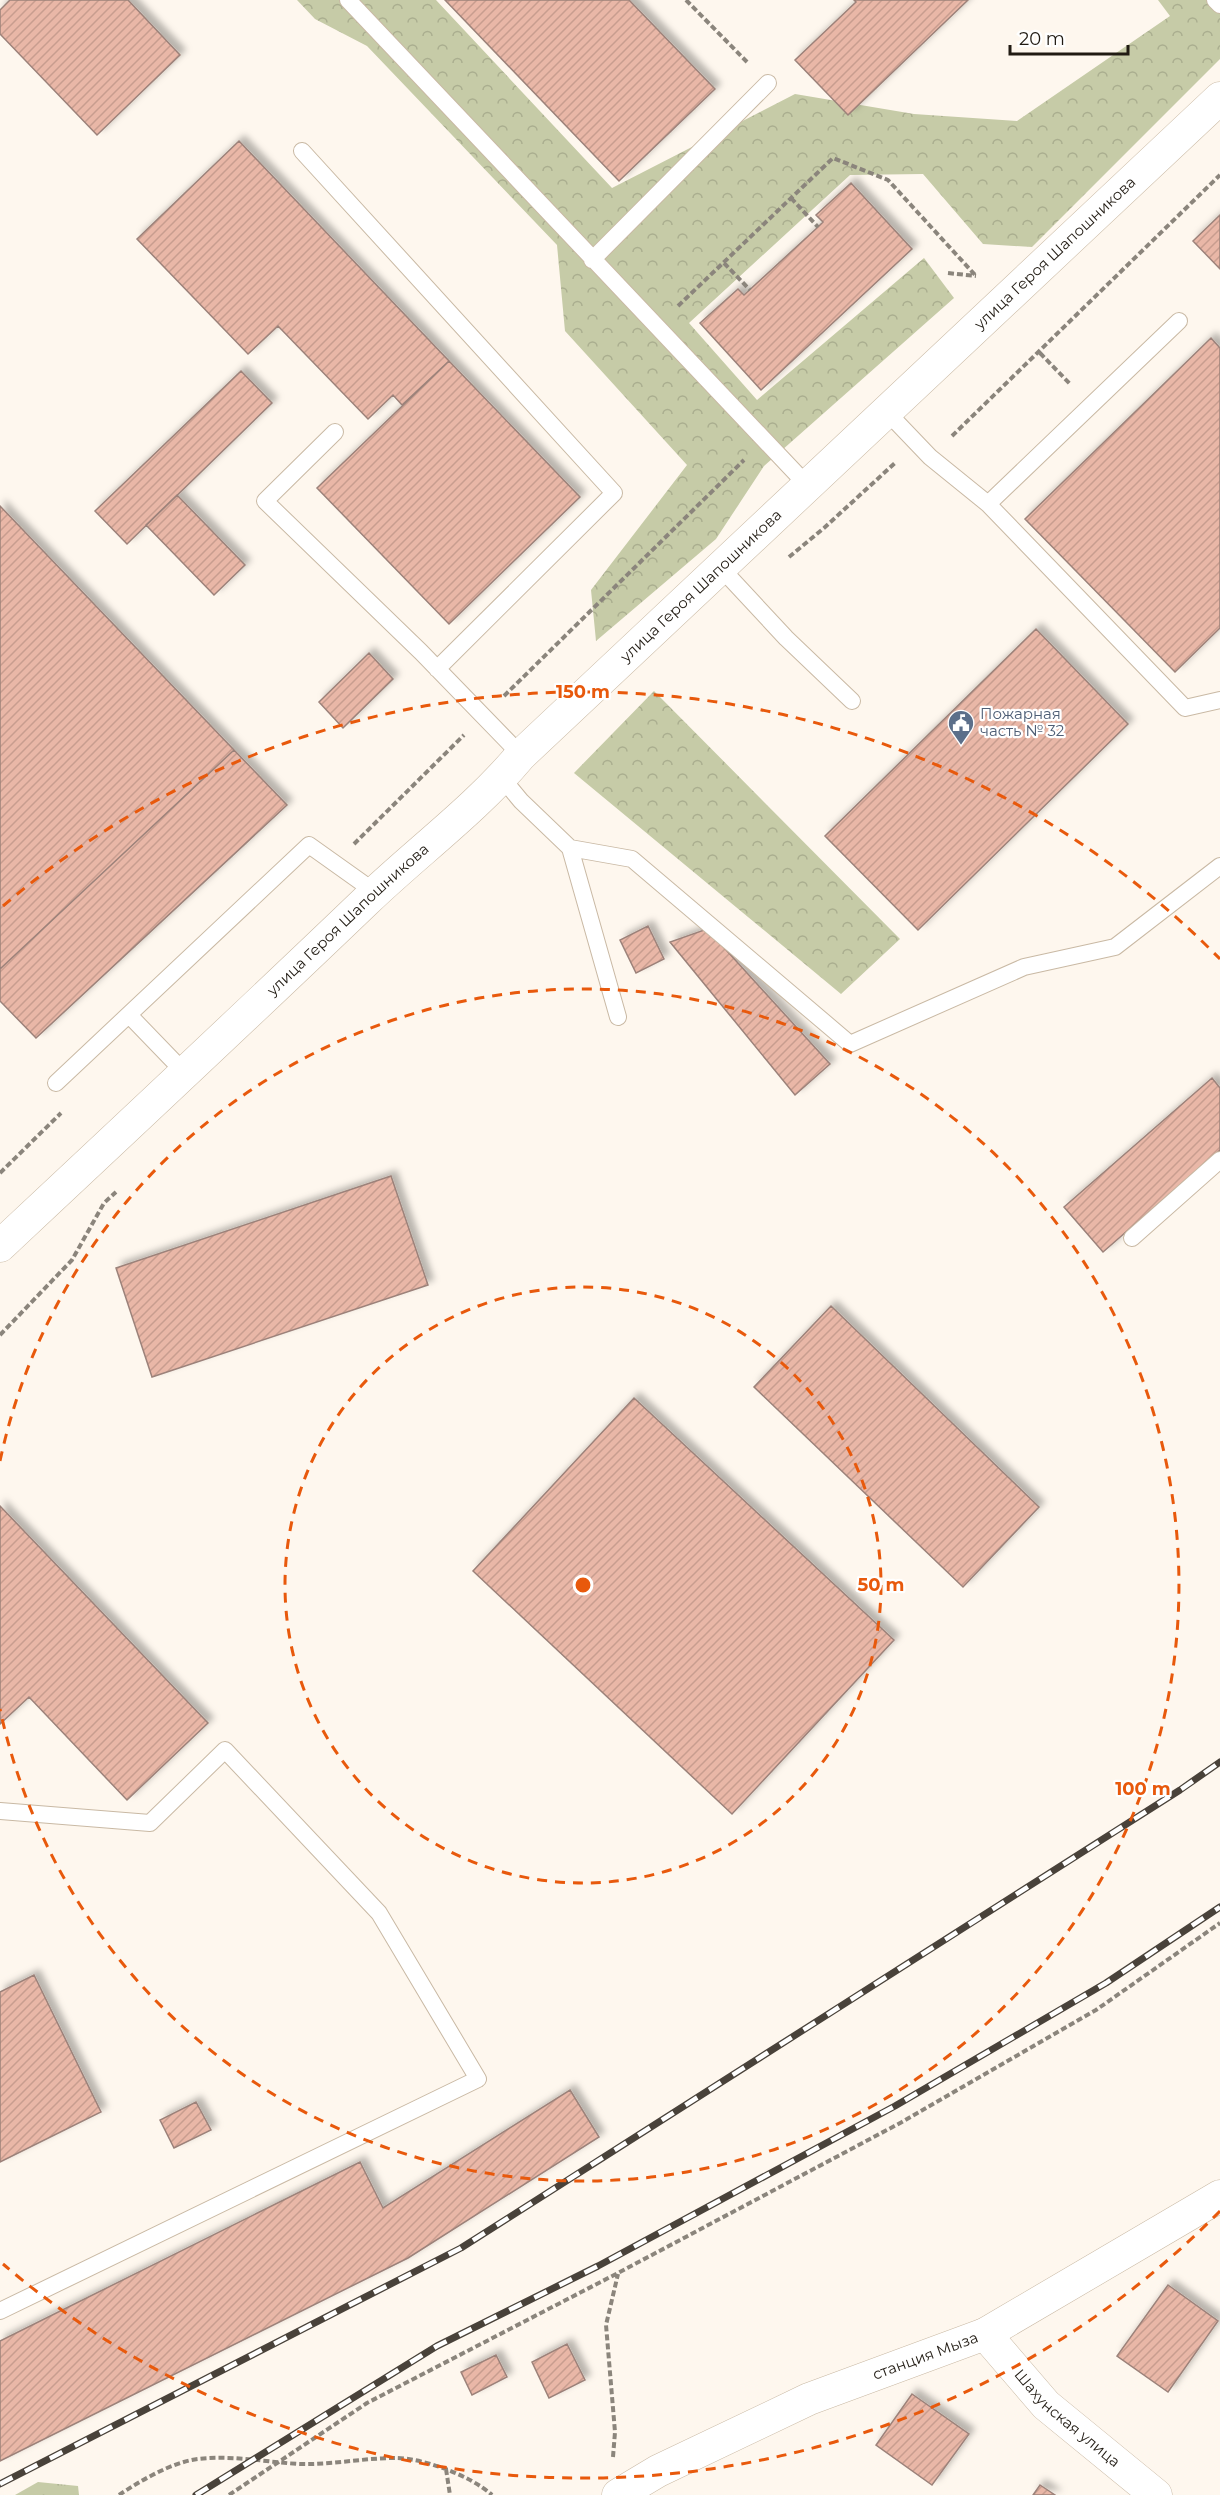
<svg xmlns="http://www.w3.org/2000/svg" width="1220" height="2495" font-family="Montserrat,sans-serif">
<defs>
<pattern id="grass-tufts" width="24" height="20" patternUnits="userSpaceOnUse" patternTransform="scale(1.5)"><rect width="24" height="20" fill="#c6cba7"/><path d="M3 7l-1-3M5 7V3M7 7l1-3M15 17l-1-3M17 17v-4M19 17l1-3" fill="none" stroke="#aaae8f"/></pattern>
<pattern id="forest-crowns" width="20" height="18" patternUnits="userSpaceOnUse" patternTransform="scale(1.5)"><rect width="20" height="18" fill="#c6cba7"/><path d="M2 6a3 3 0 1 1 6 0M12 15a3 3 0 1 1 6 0" fill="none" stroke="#aaae8f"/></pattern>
<pattern id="building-hatch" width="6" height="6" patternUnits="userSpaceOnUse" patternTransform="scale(1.5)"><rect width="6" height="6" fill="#e9b7a7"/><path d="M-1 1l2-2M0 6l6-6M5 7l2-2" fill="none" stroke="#c89d8f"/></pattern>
<filter id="shadow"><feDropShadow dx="5.5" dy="-5.5" stdDeviation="3" flood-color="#0004"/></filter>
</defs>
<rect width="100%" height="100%" fill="#fef7ee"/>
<path fill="url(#grass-tufts)" d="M38 2482 78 2486 79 2495H15Z"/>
<path fill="url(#forest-crowns)" d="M297 0H436L612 188 795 94 914 114 1017 121 1170 16 1158 0H1220V59L1032 247 983 244 923 174 850 175 689 323 757 400 924 258 954 298 764 466 716 539 596 641 591 590 687 465 565 331 557 245 367 46 315 19Z
M654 691 900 939 841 994 574 773Z"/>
<path fill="url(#building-hatch)" stroke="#9c827a" stroke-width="1.5" filter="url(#shadow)" d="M10 0H128L180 55 97 135 0 34V10Z
M445 0H629L715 89 619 181Z
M854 0H968L848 115 795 60 856 2Z
M239 141 449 361 402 405 393 395 368 419 278 326 248 354 137 239Z
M851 183 912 249 761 390 700 323 738 289 744 295 818 227 823 222 816 215Z
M1220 215V269L1193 241Z
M1211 338 1220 348V628L1175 672 1025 519Z
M449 361 580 497 449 624 317 488Z
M241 371 272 403 127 544 95 511Z
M177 495 245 565 214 595 146 525Z
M0 506 234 750 0 969Z
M1036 629 1128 724 918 930 825 836Z
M369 653 393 679 343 728 319 702Z
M234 750 287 805 36 1038 0 1001V969Z
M648 926 664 959 636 973 620 940Z
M707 929 830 1064 795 1095 670 942Z
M1212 1078 1220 1088V1150L1103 1252 1064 1207Z
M391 1176 428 1285 152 1377 116 1268Z
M831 1306 1039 1507 963 1587 754 1387Z
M634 1398 894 1640 732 1814 473 1571Z
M0 1506 208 1723 127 1800 29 1697 0 1724Z
M34 1975 101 2112 0 2162V1992Z
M570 2090 599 2137 408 2258 0 2461V2341L360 2162 383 2208Z
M196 2102 211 2130 174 2148 160 2120Z
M1168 2285 1218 2321 1168 2392 1117 2356Z
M567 2344 585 2380 549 2398 532 2362Z
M496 2355 507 2377 472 2395 461 2372Z
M912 2394 969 2434 932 2485 876 2445Z
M1040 2485 1055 2495H1033Z"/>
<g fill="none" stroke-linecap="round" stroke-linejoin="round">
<g stroke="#c9b9a4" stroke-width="18">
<path id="lane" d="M348 0 807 485
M1215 0 1220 5
M302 151 614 493 437 669
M592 260 768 83
M886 411 930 457 988 504 1179 321
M335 432 265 501 421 652 521 755
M988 504 1185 708 1220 700
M720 567 786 638 852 701
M502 778 521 801 570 848 618 1017
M570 848 632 859 850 1044 1024 967 1115 947 1220 866
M129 1015 186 1074
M56 1083 309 845 375 892
M1132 1238 1220 1160
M0 1811 150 1823 225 1750 379 1913 478 2079 0 2311"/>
</g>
<g stroke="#c9b9a4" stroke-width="33">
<g id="street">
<path id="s1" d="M0 1246C123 1131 245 1017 366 901 417 852 476 809 521 755L1220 98"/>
<path id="s2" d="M985 2334 1046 2405 1156 2495"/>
<path id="s3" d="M618 2495 658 2471 809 2399 985 2334 1220 2196"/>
</g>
</g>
<path stroke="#8b857c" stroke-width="4" stroke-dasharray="6 3" stroke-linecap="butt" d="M686 0 749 64
M791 198 818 227
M724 263 750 290
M948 273 976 276
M678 306 833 158 888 180 976 276
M1040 353 1071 385
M952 436 1220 175
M789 557 824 528 896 462
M504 696 744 460
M354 844 464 735
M0 1173 61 1113
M0 1335 72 1260 104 1203 116 1192
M613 2457 615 2432 606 2325 618 2274
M446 2469 450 2495
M119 2495C140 2481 172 2462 198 2459 233 2455 265 2462 299 2464 331 2465 363 2458 395 2458 424 2458 471 2476 492 2495
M229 2495 367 2403 618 2273 902 2122 1096 2010 1220 1923"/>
<use href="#lane" stroke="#fff" stroke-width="16"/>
<use href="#street" stroke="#fff" stroke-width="32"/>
<g stroke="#49423a" stroke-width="7">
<path id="rail" d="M0 2484 461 2248 1180 1790 1220 1762
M196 2495 437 2346 598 2266 895 2106 1106 1983 1220 1907"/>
</g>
<use href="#rail" stroke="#fff" stroke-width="4.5" stroke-dasharray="14" stroke-linecap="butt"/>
</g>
<g fill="none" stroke="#e8590c" stroke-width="3" stroke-dasharray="10 8">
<circle cx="583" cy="1585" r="298"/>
<path d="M0 1461A596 596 0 1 1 0 1709"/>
<path d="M1220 2211A893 893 0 0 1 3 2264M3 906A893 893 0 0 1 1220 959"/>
</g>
<defs>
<g id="civic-pin" transform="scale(1.35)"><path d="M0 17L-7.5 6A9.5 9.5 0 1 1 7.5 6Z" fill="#5c6f8a" stroke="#fff"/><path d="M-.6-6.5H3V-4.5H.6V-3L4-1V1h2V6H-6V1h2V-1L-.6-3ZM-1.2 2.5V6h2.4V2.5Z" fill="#fff"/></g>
</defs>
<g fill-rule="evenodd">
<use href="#civic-pin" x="961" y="723"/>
</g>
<g text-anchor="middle" stroke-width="4.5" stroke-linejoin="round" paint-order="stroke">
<g font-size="15" fill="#211b13" stroke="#fff">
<text dy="5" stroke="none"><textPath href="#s1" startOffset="1449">улица Героя Шапошникова</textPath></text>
<text dy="5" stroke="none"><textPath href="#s1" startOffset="963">улица Героя Шапошникова</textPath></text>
<text dy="5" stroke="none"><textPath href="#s1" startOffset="477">улица Героя Шапошникова</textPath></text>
<text dy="5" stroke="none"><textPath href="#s3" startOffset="338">станция Мыза</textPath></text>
<text dy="5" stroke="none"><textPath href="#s2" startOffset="118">Шахунская улица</textPath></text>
</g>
<g font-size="15" fill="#4e5e75" stroke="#fff" text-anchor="start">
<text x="980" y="719">Пожарная<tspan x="980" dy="17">часть № 32</tspan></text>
</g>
</g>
<circle cx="583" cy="1585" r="9" fill="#e8590c" stroke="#fff" stroke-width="3"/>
<g font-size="18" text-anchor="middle" font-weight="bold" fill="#e8590c" stroke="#fff" stroke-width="4.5" stroke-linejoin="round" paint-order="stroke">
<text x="583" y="698">150 m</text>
<text x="881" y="1591">50 m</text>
<text x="1143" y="1795">100 m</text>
</g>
<path d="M1010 45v9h118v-9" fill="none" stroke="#211b13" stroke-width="3"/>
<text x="1019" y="45" font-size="18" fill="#211b13" stroke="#ffffff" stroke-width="4.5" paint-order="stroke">20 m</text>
</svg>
